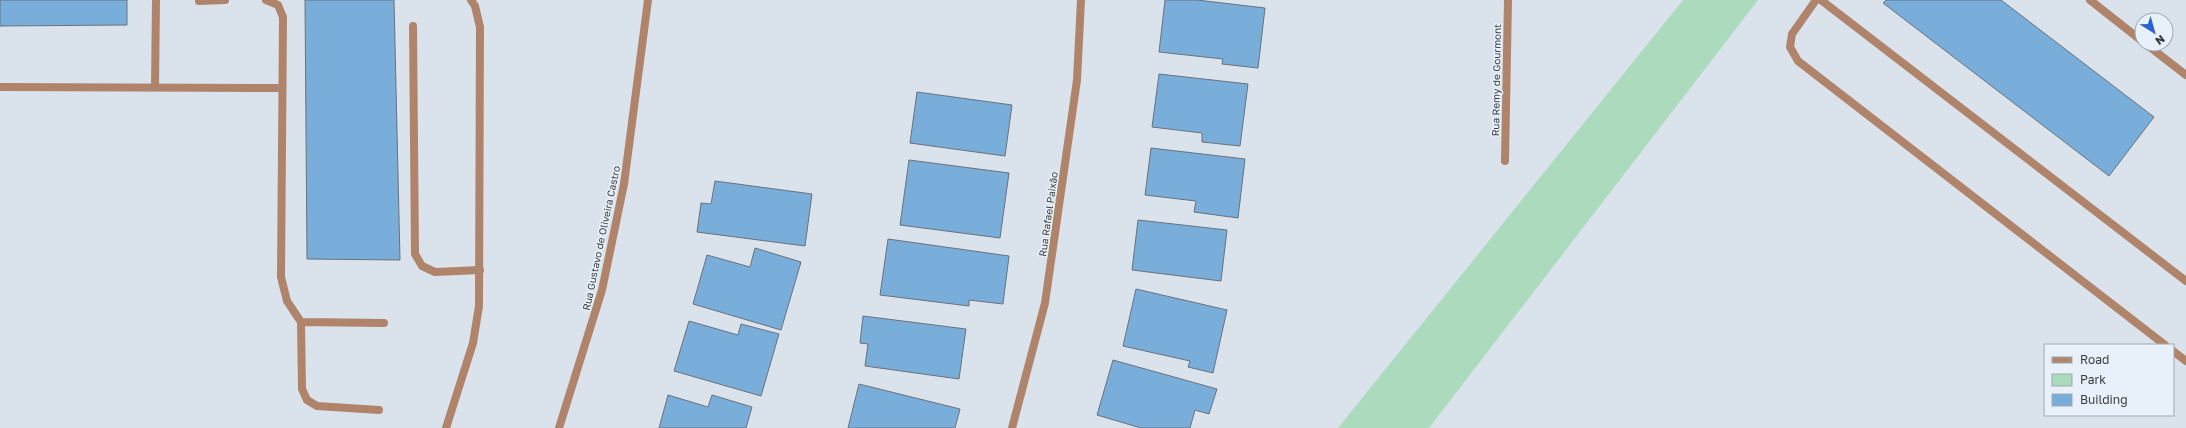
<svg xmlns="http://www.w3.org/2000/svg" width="2186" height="428" font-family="'Golos Text',sans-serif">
<rect width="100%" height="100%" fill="#dae3ec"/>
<path fill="#acdabd" d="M1683 0H1758L1429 428H1338Z"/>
<path fill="#79adda" stroke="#6a727a" d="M0 0H127V25L0 26Z
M305 0H394L400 260 307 259Z
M1165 0H1197L1265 8 1258 68 1222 64 1223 59 1159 52Z
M1886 0H2001L2154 117 2109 176 1883 3Z
M1159 74 1248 84 1240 146 1202 142V133L1152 127Z
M917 92 1012 105 1005 156 910 143Z
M1151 148 1245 159 1238 218 1194 212 1196 201 1145 195Z
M909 160 1009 173 1000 238 900 225Z
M715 181 812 194 805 246 697 232 701 203 711 204Z
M1138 220 1227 230 1221 281 1132 270Z
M888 239 1009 256 1003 304 969 300V306L880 295Z
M755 248 801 262 781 330 693 304 707 255 750 267Z
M1136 289 1227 310 1213 373 1188 367 1190 361 1123 346Z
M863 316 966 329 959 379 865 366 868 344 860 343Z
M689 321 738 335 741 324 779 334 761 396 674 371Z
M1113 360 1217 389 1209 414 1195 410 1190 428H1141L1097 415Z
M859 384 960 409 955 428H848Z
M668 395 708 407 712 395 752 407 746 428H659Z"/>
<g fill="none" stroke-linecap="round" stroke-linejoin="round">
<path stroke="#b0846b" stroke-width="8" d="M1821 0 2186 281
M2090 0 2142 41
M413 26 415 254 422 266 435 272 480 270
M2146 44 2186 75
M155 87 156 0"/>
<path stroke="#b0846b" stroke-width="8" d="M266 0 278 5 283 17 281 277 287 301 301 322 302 389 307 400 317 406 379 410
M1816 0 1792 34 1790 47 1798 61 2165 345
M199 1 225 0
M0 87 282 88
M1505 161 1508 0
M301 322 384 323
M2173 351 2186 361
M446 428 473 343 479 306 480 27 475 6 471 0
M559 428 602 290 624 184 648 0
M1012 428 1045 303 1077 80 1081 0"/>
</g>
<g text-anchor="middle" stroke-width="3" stroke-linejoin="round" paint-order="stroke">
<g font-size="10" fill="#393d40" stroke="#e8f1f9">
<text transform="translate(1496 80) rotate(-89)" y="4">Rua Remy de Gourmont</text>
<text transform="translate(1048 214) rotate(-82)" y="4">Rua Rafael Paixão</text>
<text transform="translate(601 238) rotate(-78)" y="4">Rua Gustavo de Oliveira Castro</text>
</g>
</g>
<rect x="2044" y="344" width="130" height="72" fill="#e8f1f9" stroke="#a2a9af"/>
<rect x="2052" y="357" width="20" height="6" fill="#b0846b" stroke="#a2a9af"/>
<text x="2080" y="364" font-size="12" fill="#393d40">Road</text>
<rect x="2052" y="374" width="20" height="12" fill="#acdabd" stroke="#a2a9af"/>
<text x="2080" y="384" font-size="12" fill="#393d40">Park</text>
<rect x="2052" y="394" width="20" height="12" fill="#79adda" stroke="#a2a9af"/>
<text x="2080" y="404" font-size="12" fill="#393d40">Building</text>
<g transform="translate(2154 32) rotate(143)"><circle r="19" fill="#e8f1f9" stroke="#a2a9af"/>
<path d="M0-3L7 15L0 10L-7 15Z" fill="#2a62d0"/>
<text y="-6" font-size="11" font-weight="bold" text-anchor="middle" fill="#393d40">N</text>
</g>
</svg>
